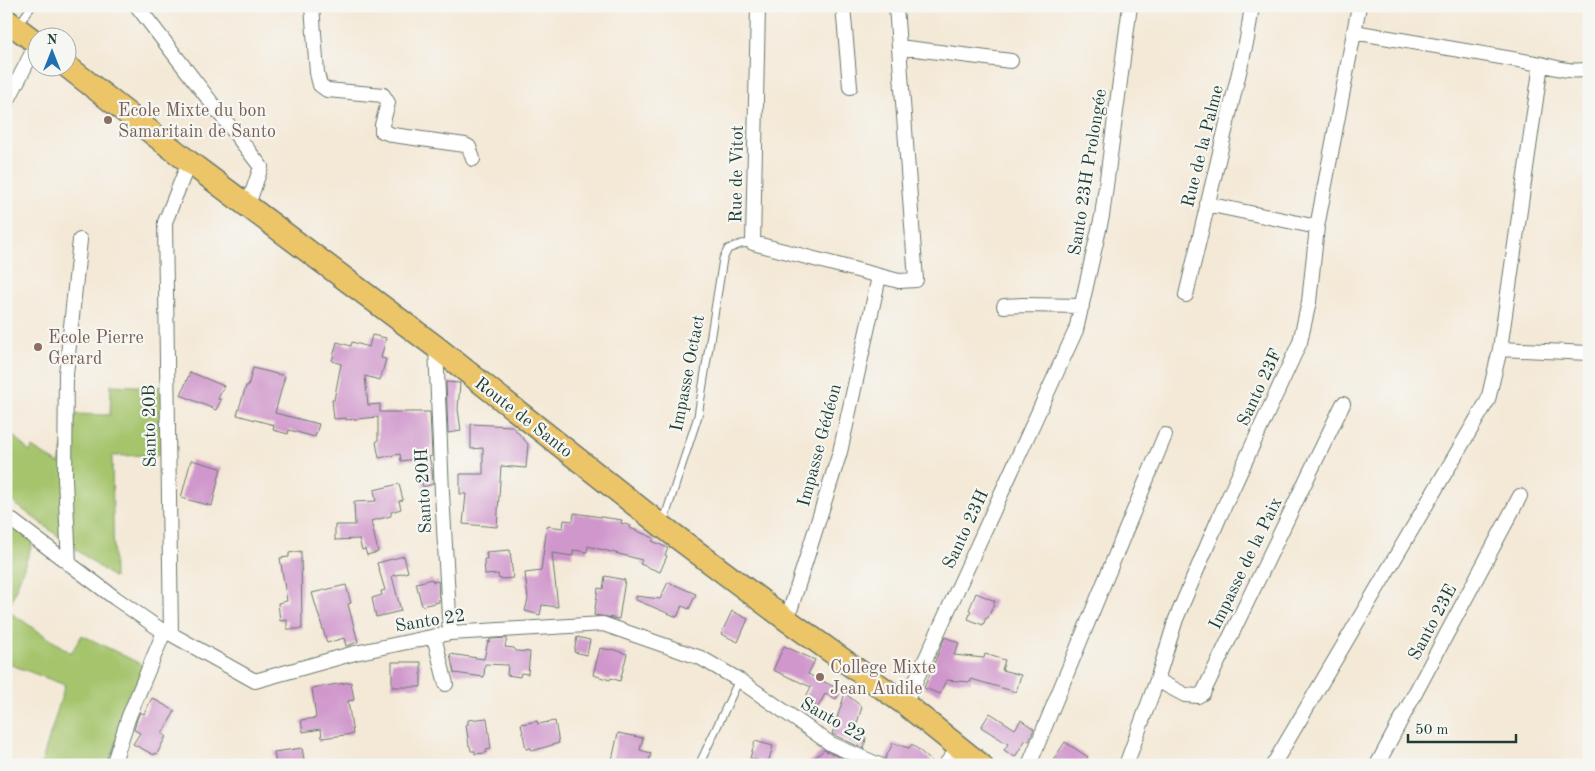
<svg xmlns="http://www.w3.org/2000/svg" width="1595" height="771" font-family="'Old Standard TT',serif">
<rect width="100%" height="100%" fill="#f6f6f2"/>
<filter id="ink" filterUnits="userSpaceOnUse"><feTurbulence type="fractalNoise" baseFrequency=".02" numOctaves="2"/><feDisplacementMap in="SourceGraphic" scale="10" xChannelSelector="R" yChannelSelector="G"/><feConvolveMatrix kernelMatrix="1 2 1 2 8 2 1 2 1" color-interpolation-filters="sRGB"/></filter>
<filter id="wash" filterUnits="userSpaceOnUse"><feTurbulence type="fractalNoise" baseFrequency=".0096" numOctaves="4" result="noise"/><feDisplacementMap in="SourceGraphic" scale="20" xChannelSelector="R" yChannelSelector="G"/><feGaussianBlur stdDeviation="1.12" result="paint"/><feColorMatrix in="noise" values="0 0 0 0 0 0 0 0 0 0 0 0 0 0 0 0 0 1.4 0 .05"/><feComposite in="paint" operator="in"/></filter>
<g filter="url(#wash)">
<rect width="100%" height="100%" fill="#f4e9d7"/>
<path fill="#a5c46c" stroke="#628050" d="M111 385 161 387 162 455 112 456 114 578 6 497V429L30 452 32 447 59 464 72 414 110 415Z
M6 522 33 542 8 611 71 653 82 635 145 666 108 765H41L65 685 6 663Z"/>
<g id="blocks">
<path fill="#d097cc" d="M372 335 386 338 381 358 386 359 380 380 365 376 368 405 380 404V412H430L432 456 429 457 432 470 433 484 423 487 416 459 401 461 400 454 379 458 376 442 378 441V417L346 420V418L334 419 332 400H334L341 364 332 361 337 342 351 346 352 342 369 347Z
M253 368 285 376 275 413 319 424 315 437 289 430 288 434 273 430 274 425 237 415 246 386H248Z
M190 372 224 386 218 399 221 400 216 410 181 395Z
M446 382 460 383 458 409 461 431 448 433Z
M471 424 512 426 528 444 526 468 501 466 497 527 463 524 466 494H460V474H483V448L471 449Z
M191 460 221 468 212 506 181 498Z
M399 484 403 500 399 501 401 509 391 512V516L371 521 378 552 367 555 365 549 362 550 359 539 335 540V525H355L354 502 376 501 374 490Z
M574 513 622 520 621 523 631 526 630 528 654 538 652 541 668 548 665 555 667 556 660 572 640 564 642 560 588 546 587 552 573 550V556L552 553 558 607 542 605 540 615 525 611 528 599 525 573 541 571 547 526 563 528 564 520 573 521Z
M510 550 513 578 499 579 498 574 485 575 484 559H487L486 552Z
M301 551 302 629H287V620L280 621 278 603 287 601 280 558 289 557V553Z
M404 556 408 572 392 576 401 611 376 617 372 598 382 595 381 591 385 590 377 563Z
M605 576 625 580 619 619 594 615 598 588 603 589Z
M432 579 433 582 438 581 439 602 422 606 416 583Z
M668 582 696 594 689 609 682 606 677 617 636 600V596L660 599Z
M346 585 351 603 348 604 358 642 346 646 344 638 327 643 312 593Z
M976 593 995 601 988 618H986L983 625 968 619 971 611 969 610Z
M732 611 748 619 738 642 721 634Z
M577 637 590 640 587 655 574 652Z
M945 637 959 643 954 655 984 658 985 654 1005 660 1002 670 1021 675 1016 692 971 679V682L946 680 940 694 924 688Z
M507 638 505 647 514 648 516 651 530 652 528 674 521 673 520 677 507 675 508 665 485 664 484 677 454 673 450 654 484 659 488 641 490 642V639Z
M784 646 815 660 808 674 841 690 836 699 825 694 818 707 815 706 812 711 801 706 811 687 773 670Z
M600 648 610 650 611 649 627 654 620 681 611 678 610 680 593 675Z
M392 662H421V687H392Z
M351 682 354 700 348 701 353 734 322 738 321 729 303 732 301 720 316 718 312 688Z
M845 693 862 707 854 733 866 738 864 749 832 734Z
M152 698 175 711 162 734 166 736 157 754 155 753 154 755 133 744 140 733 134 730 137 719 140 712 144 714Z
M990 713 1015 729 1021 720 1034 729 1029 741 1026 739 1015 757 1004 750 1008 744 981 727Z
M487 718 491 749 486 750V753L475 754V751H471L470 746H469L466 725 468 724V720Z
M537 721 538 724 555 721 559 743 532 751 531 748 526 749 521 724Z
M618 733 643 738 640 750 651 753 648 765H611Z
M755 741 773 746 768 763 750 758Z
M1065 742 1088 757 1083 765H1050Z
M893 743 909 748 912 744 936 765H897L887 761 885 759Z
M302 748 305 765H276L274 752Z
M824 750 844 759 842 765H806Z"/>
</g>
</g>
<g filter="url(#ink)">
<use href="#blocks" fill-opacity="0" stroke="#6a796d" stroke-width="1"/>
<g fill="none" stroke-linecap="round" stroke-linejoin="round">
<g stroke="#6a796d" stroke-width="9">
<path id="service" d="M18 25 32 6
M663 523 698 416 723 259 728 249 741 244 753 243
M699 765 739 680"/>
</g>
<g stroke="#6a796d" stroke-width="16">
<path id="minor" d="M137 6 261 167 248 205
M312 6 317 73 320 85 327 90 383 95 388 103 382 125V131L393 135 465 145 469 147 473 159
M758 6 753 243 899 281 916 280 896 6
M843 6 850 87
M899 47 1011 61
M1541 64C1557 68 1572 73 1589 69
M6 104 37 43
M1207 204 1317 227
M1186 295 1247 39 1252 6
M1004 306 1023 305 1082 306
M436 347 442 493 450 633
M1500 349 1589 353
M6 516 115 598 164 632 171 634 255 681 355 653 450 633 603 624 701 658 739 680 831 744 879 765
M69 564 65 479 66 374 80 240
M787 620 840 452 879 277
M171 634 165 222 189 162
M434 637 446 684
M1157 680 1185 695 1198 696 1203 693 1343 404
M905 704 1076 330 1102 216 1130 6
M113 765 129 716 164 632
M945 765 960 747
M1029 765 1165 435
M1126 765 1157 680 1176 619 1219 518 1300 342 1309 302 1317 227 1359 6
M1273 765 1488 400 1500 349 1541 64 1354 32
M1377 765 1520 496"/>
</g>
<g stroke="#6a796d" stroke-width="25">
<path id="primary" d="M6 20 38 44
M68 67 189 162 436 347 662 526 787 620 905 704 981 765"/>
</g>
<use href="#service" stroke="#fff" stroke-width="7"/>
<use href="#minor" stroke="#fff" stroke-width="14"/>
<use href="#primary" stroke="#edc569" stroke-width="22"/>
</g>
</g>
<g fill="#8d6e63" stroke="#f6f6f2" stroke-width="2">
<circle cx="108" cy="120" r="5"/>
<circle cx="38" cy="347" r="5"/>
<circle cx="820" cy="677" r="5"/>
</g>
<g text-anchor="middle" stroke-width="4.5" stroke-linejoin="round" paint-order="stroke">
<g font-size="18" fill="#785e54" stroke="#f6f6f2" text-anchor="start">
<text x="118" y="116">Ecole Mixte du bon<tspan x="118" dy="21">Samaritain de Santo</tspan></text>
<text x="48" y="343">Ecole Pierre<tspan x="48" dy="21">Gerard</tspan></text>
<text x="830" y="673">College Mixte<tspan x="830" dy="21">Jean Audile</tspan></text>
</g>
<g font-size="18" fill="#1f3d34" stroke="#f6f6f2">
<text transform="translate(1202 146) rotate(-76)" y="6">Rue de la Palme</text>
<text transform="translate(1087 172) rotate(-81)" y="6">Santo 23H Prolongée</text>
<text transform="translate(736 174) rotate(-89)" y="6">Rue de Vitot</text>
<text transform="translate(687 373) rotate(-79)" y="6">Impasse Octact</text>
<text transform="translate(1259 387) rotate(-65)" y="6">Santo 23F</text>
<text transform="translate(524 417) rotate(38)" y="6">Route de Santo</text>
<text transform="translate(149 426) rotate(-91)" y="6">Santo 20B</text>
<text transform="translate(819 445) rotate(-75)" y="6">Impasse Gédéon</text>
<text transform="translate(423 491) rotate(-93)" y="6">Santo 20H</text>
<text transform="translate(965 529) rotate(-65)" y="6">Santo 23H</text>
<text transform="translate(1245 563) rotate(-64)" y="6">Impasse de la Paix</text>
<text transform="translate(430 620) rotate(-9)" y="6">Santo 22</text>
<text transform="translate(1432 622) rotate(-62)" y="6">Santo 23E</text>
<text transform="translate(833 719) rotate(30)" y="6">Santo 22</text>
</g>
</g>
<rect width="1595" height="771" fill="none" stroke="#f6f6f2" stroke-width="25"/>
<g transform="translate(52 52)"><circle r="24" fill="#f6f6f2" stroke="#a0aca6"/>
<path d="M0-4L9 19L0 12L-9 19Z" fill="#1f6fb2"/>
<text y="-8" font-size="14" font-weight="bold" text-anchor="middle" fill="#1f3d34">N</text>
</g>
<path d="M1408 734v8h108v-8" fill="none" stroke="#1f3d34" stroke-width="2.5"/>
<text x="1415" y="734" font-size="15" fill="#1f3d34" stroke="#f6f6f2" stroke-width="4" paint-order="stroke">50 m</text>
</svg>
